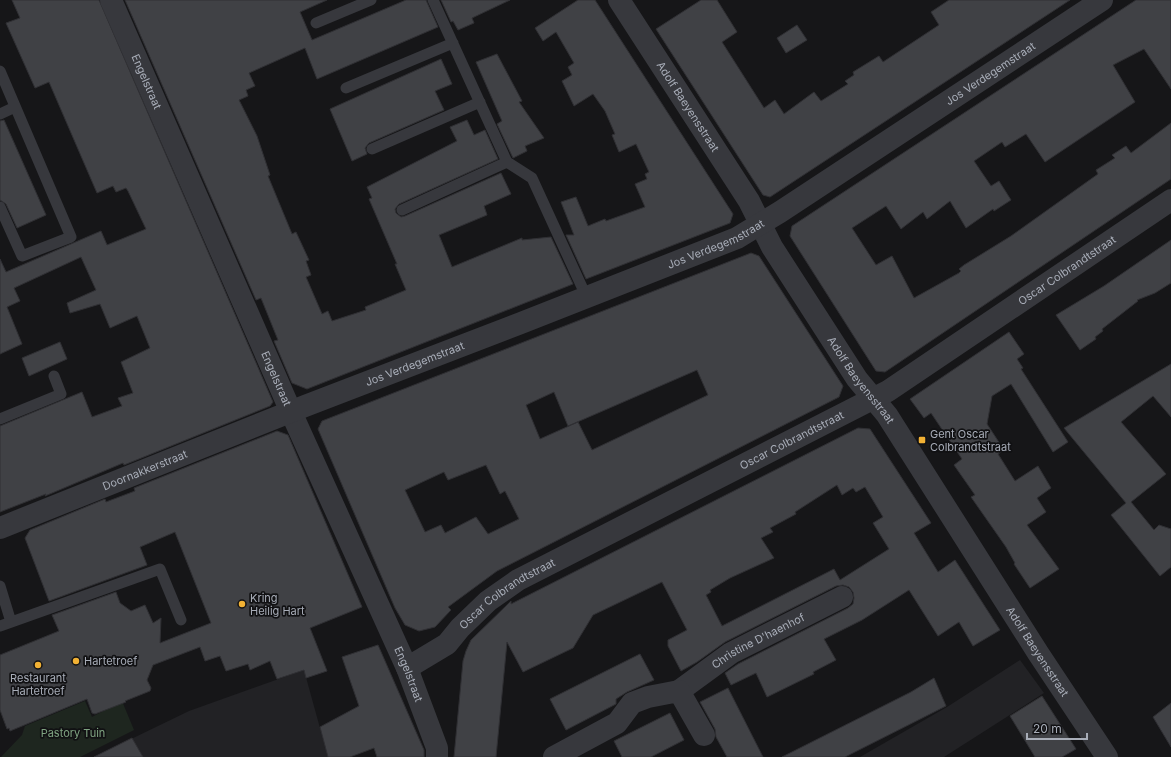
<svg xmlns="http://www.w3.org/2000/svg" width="1171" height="757" font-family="Inter,sans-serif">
<rect width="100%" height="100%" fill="#161618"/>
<path fill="#222225" d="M1020 660 1044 693 944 757H860L947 707Z
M304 670 328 757H94L189 711Z"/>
<path fill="#1e261f" d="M85 701 92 717 122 701 134 730 80 757H1L22 735 25 726Z"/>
<path fill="#404145" stroke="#303034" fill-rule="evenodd" d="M12 0H99L273 402 270 406 124 465 123 463 45 496 46 494 0 512V426L82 392 92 417 122 406 118 398 133 393 121 362 150 348 137 316 110 328 100 304 70 313 67 303 96 290 81 257 14 288 20 301 7 307 22 344 0 354V259L6 272 101 231 107 245 146 229 128 191 126 188 116 192 113 186 97 193 49 82 35 88 6 23 20 18Z
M125 0H327L300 12 312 40 406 0H426L438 27 317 79 305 48 249 73 255 86 246 90 248 96 239 100 257 136 270 175 268 176 292 234 296 232 309 260 306 261 311 275 306 277 322 314 328 311 332 321 366 310 365 307 406 290 395 264H397L369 199 372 198 367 187 457 141 450 127 467 120 474 135 485 130 498 159 399 204 395 209 396 213 401 217 405 216 501 173 511 194 484 206 487 215 439 235 452 267 522 238V240L551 237 573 284 307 389 292 383 274 341 278 340 261 298 256 300Z
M441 0H510L472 18 474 23 458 30 453 21 451 22Z
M578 0H595L733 214 730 223 586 279 566 235H574L561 202 576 197 588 226 605 219 606 221 645 207 635 184 647 179 645 174 649 172 636 144 619 152 612 135 615 134 605 111 593 94 574 106 562 81 572 75 568 67 574 63 556 32 543 41 535 28Z
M701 0H717L737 32 722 42 764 108 775 100 784 114 814 92 821 101 848 84 845 81 854 75 853 72 879 56 883 62 939 25 931 12 949 0H1070L770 197 763 195 656 29Z
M1136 0H1171V89L1144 49 1113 65 1135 102 1045 162 1026 134 1005 147 1002 142 974 161 991 186 999 181 1011 200 994 211 993 209 966 228 950 201 927 219 923 212 901 229 886 206 852 228 876 265 892 256 914 298 959 273 961 271 959 269 964 265 1011 236 1098 174 1096 170 1115 158 1112 155 1126 146 1131 153 1171 123V179L885 372 876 371 790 236 792 226Z
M797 25 807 40 786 53 777 38Z
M497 54 522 101 519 102 544 138 525 146 527 151 513 158 497 124 502 121 476 62Z
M441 59 452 84 435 91 444 110 369 143 365 148 367 154 352 161 330 109Z
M4 120 46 215 17 228 6 204 0 200V121Z
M1171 240V283L1155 293 1137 300 1138 301 1102 329 1103 331 1095 337 1096 339 1080 350 1056 315 1104 286Z
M751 253 759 256 843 386 839 397 497 571 448 607 451 610 435 627 419 631 405 625 395 608 318 429 322 421ZM697 370 708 395 592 450 578 422 540 439 526 405 554 392 568 426ZM486 465 500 494 505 491 519 519 488 534 476 517 445 533 441 525 425 532 405 490 444 472 448 480Z
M1009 332 1024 354 1017 359 1023 368 1021 369 1068 442 1053 452 1011 384 992 396 987 424 1004 450 998 454 1015 481 1038 466 1051 488 1037 498 1046 512 1027 525 1059 569 1030 588 1014 564 1015 563 1006 547 971 497 975 495 954 465 962 459 931 413 924 418 910 399Z
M60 342 67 359 29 376 22 358Z
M1171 364V417L1153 396 1121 422 1166 474 1131 502 1154 530 1159 525 1171 529V567L1160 576 1111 515 1126 503 1064 428Z
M858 428 870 429 931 523 914 533 938 572 955 560 1000 630 973 646 959 622 938 636 909 590 862 620 824 639 836 660 813 672 814 674 767 697 756 673 731 685 725 673 738 664 848 608 853 604 854 598 853 592 849 587 843 585 836 586 725 642 697 662 681 671 668 646V640L687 630 662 582 593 615 573 648 523 672 507 642 496 757H454L463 661 466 651 471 640 511 601V604ZM837 485 842 495 853 488 856 492 865 487 883 517 873 523 889 549 840 580 834 569 722 626 706 595 711 592 710 590 730 578 774 558 761 538 773 532 770 528 796 514 795 512Z
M277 431 288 435 362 607 310 628 327 671 306 678 304 670 277 679 270 661 250 670 248 664 226 671 220 656 205 661 200 647 153 665 147 680 151 688 150 691 125 701 126 702 95 714 92 713 87 699 10 731 9 728 7 729 0 710V655L59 631 52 615 55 614 116 592 120 603 131 611 145 605 153 623 161 618 160 643 211 623 175 532 140 547 147 565 49 601 25 538 30 530 105 499 106 502 135 491 134 488Z
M378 645 424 750V757H377L374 748 350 757H328L320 727 359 706 342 657Z
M640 654 654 680 627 692 616 699V704L566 730 550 699Z
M934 678 946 706 845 757H782L911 692Z
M728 688 763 757H727L716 737 715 729 700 702Z
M1042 696 1076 749 1062 757H1035L1010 716Z
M1171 703V747L1153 717Z
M670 713 684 740 651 757H622L614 741Z
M132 738 143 757H94Z"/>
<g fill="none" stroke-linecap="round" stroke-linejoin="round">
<path stroke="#37383d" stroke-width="11" d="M433 0 507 162
M316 23 371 0
M0 71 71 237 22 256 0 207
M346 88 453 43
M0 114 15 107
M372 149 480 102
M402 210 507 162 532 178 587 298
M0 419 61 394 54 376
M0 586 11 622
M0 626 160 569 181 620"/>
<g stroke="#37383d" stroke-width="22">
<path id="s1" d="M111 0 291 412 407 668 437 748V757"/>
<path id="s2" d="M619 0 749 201 772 247 857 379 887 415 1038 653 1107 757"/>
<path id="s3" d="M0 528 305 406 521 323 737 238 780 212 1102 0"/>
<path id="s4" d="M407 668 447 644 460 628 488 601 518 580 888 391 1171 200"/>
<path id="s5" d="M679 691 731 653 842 597"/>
<path d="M554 757 617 723 632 703 648 697 679 691 704 735"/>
</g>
</g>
<g fill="#f2b134" stroke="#111113" stroke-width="1.5">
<rect x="918" y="436" width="8" height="8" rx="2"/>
<circle cx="242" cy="604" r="4"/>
<circle cx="76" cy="661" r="4"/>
<circle cx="38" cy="665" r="4"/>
</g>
<g text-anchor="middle" stroke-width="3.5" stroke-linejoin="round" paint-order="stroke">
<g font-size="11" fill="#a8adb8" stroke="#111113">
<text dy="4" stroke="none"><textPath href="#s3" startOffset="1094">Jos Verdegemstraat</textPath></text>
<text dy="4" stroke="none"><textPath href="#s1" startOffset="89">Engelstraat</textPath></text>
<text dy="4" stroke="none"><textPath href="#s2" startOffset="127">Adolf Baeyensstraat</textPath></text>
<text dy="4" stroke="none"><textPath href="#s3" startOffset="770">Jos Verdegemstraat</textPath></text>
<text dy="4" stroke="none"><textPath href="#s4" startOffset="774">Oscar Colbrandtstraat</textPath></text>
<text dy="4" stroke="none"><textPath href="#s3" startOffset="446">Jos Verdegemstraat</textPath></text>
<text dy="4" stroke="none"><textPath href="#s1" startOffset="413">Engelstraat</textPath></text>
<text dy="4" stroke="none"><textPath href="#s2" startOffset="451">Adolf Baeyensstraat</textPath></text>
<text dy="4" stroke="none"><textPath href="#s4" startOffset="450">Oscar Colbrandtstraat</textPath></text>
<text dy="4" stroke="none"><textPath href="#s3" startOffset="156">Doornakkerstraat</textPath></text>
<text dy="4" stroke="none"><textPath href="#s4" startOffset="126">Oscar Colbrandtstraat</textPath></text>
<text dy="4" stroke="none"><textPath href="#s5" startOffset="94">Christine D'haenhof</textPath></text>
<text dy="4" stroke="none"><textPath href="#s2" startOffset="775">Adolf Baeyensstraat</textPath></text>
<text dy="4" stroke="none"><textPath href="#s1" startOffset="737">Engelstraat</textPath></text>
</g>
<g font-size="11" fill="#a8adb8" stroke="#111113" text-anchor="start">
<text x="930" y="438">Gent Oscar<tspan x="930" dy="13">Colbrandtstraat</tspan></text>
<text x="250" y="602">Kring<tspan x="250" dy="13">Heilig Hart</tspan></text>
<text x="84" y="665">Hartetroef</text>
<text x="38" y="682" text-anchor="middle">Restaurant<tspan x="38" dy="13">Hartetroef</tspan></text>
</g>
<g font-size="11" fill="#7fa381" stroke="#111113">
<text x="73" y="737">Pastory Tuin</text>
</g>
</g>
<path d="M1027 733v6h60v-6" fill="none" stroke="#a8adb8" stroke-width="2"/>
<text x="1033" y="733" font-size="12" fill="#a8adb8" stroke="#111113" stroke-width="3" paint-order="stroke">20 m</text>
</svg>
